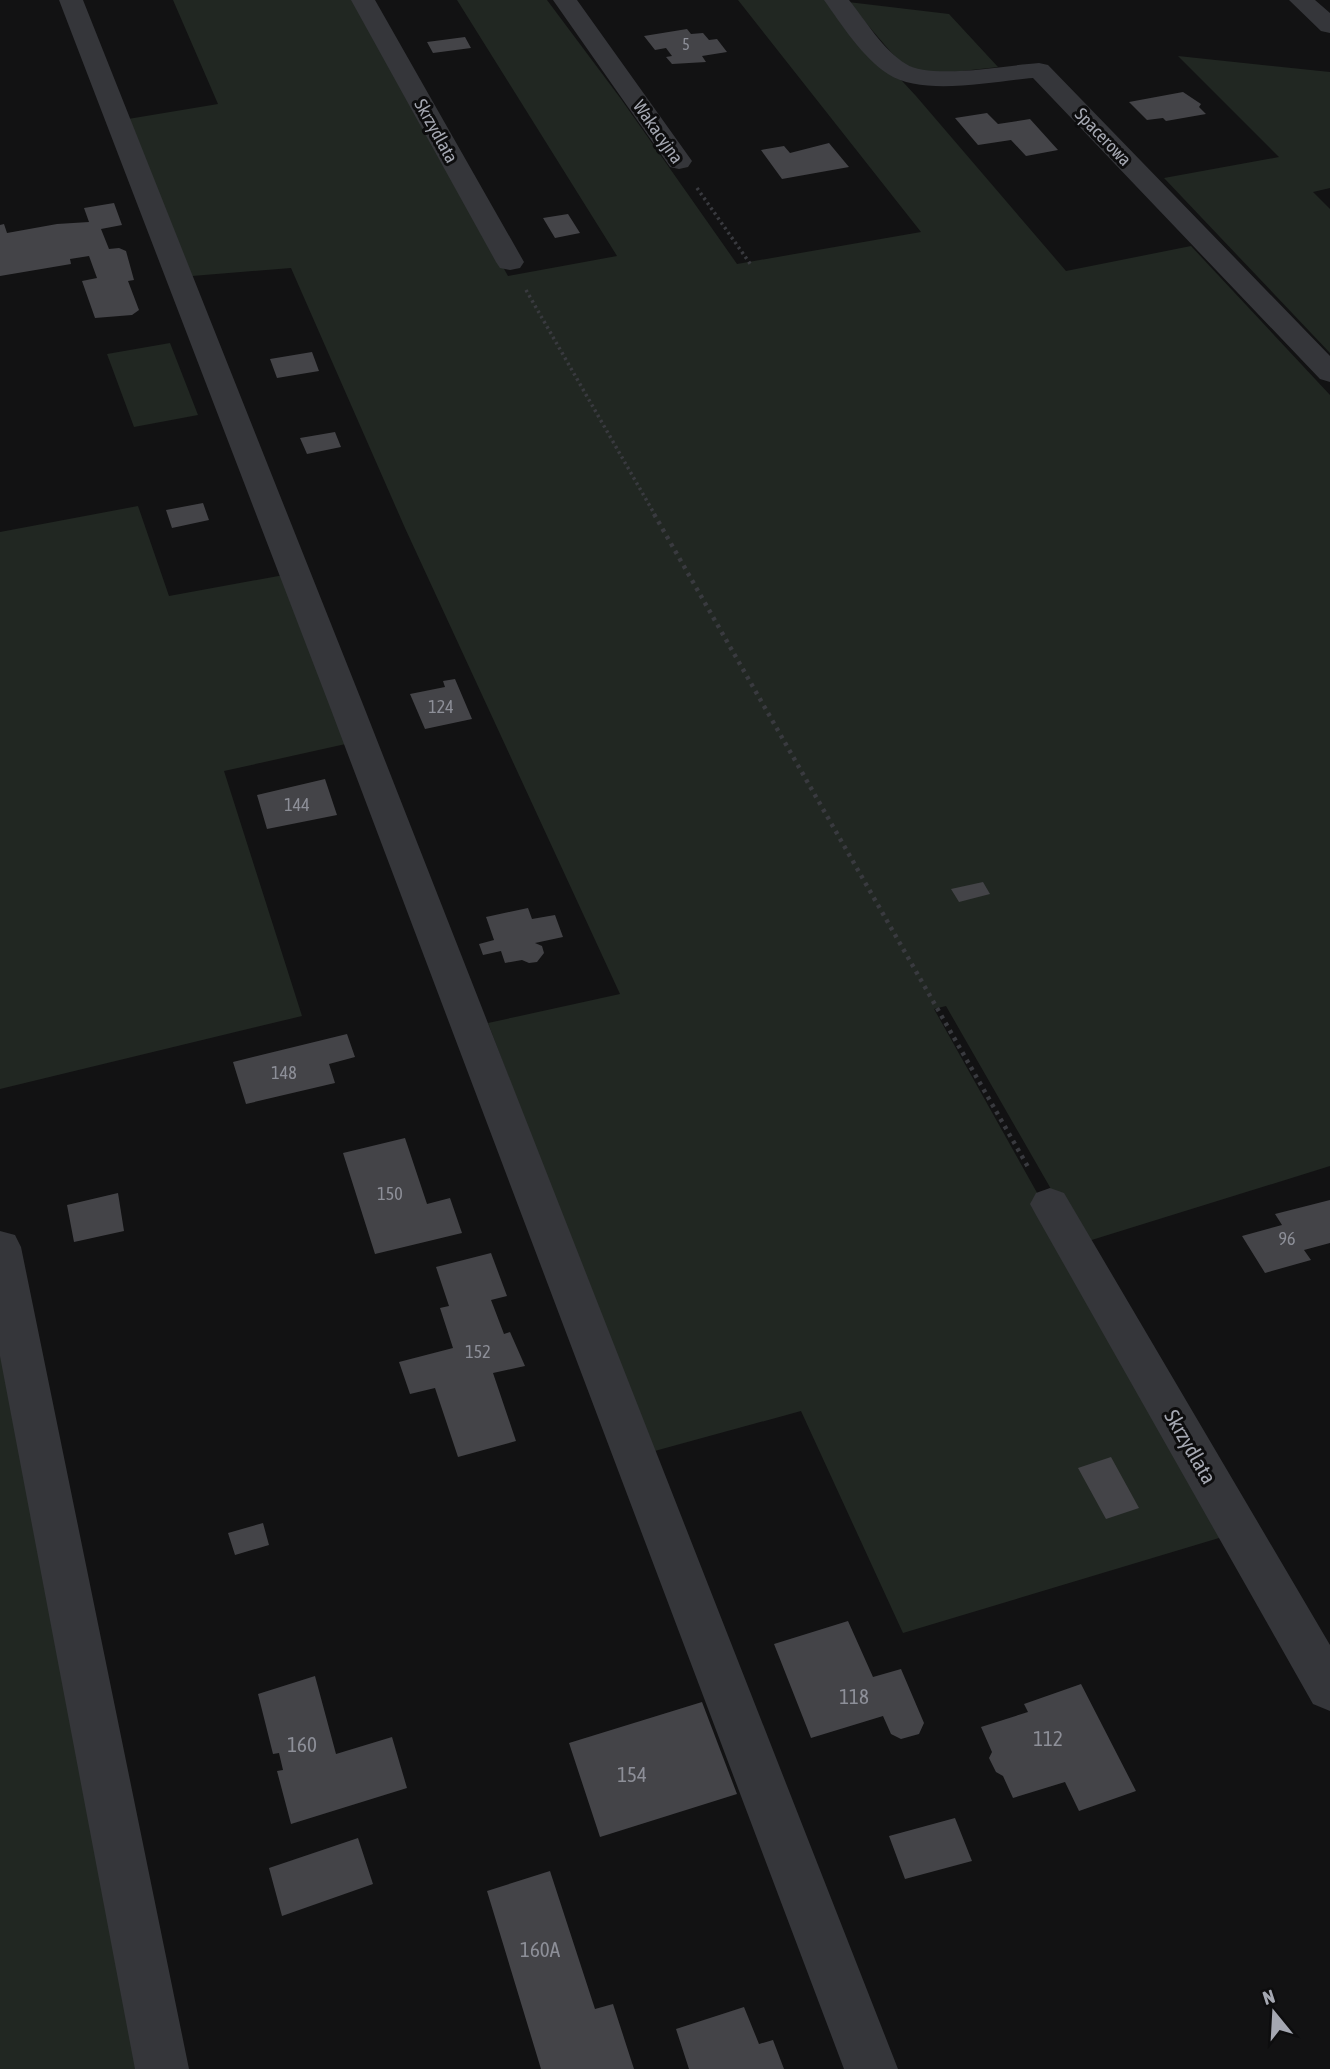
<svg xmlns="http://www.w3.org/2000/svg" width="1330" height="2069" font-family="'Asap Condensed',sans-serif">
<rect width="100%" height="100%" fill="#121213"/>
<path fill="#212722" d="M173 0H354L508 276 617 256 457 0H547L621 99 737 264 921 232 738 0H827L916 96 1066 271 1191 246 1330 395V1166L1082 1243 946 1006 934 1009 1229 1535 903 1633 801 1411 651 1452 488 1023 620 994 405 528 291 268 192 276 128 119 218 104Z
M848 2 949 14 998 67 935 74 902 65Z
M1178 56 1330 72V188L1313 192 1330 209V353L1164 178 1279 157Z
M170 343 198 415 134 427 107 354Z
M138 506 169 596 284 575 350 743 224 771 302 1016 0 1089V532Z
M0 1345 141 2069H0Z"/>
<path fill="#444448" d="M687 29 691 34 703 33 709 40 717 39 727 52 702 56 706 62 672 64 666 57 672 56 666 48 655 50 644 36Z
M465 37 471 48 433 53 427 42Z
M1183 92 1201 104 1199 107 1206 114 1166 121 1163 118 1147 120 1129 102Z
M987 113 998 124 1030 119 1058 150 1026 156 1011 140 978 145 955 118Z
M829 143 849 167 782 179 761 150 784 146 790 153Z
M114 203 122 225 101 229 109 249 119 248 126 251 134 280 128 281 139 310 132 315 95 318 82 281 97 278 89 256 70 259 71 264 0 276V225L4 224 7 233 57 224 89 222 84 208Z
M568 214 580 233 555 238 543 218Z
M312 352 319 371 277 378 270 359Z
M335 432 341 447 307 454 300 438Z
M203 503 209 520 172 528 166 510Z
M455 679 472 719 425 729 410 694 445 687 443 681Z
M325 779 337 815 267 829 257 795Z
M983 882 990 894 959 902 951 889Z
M528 908 532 919 555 915 563 937 535 943 542 946 544 953 537 962 529 963 522 960 505 963 501 951 483 955 479 944 494 940 486 917Z
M347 1034 355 1057 329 1064 335 1083 246 1104 233 1062Z
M405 1138 427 1204 450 1198 462 1233 375 1254 343 1153Z
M118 1193 124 1231 74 1242 67 1205Z
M1330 1200V1243L1304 1250 1311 1260 1265 1273 1242 1236 1282 1225 1275 1214Z
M491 1253 507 1296 491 1300 504 1334 510 1332 525 1366 493 1373 516 1441 458 1457 435 1388 410 1394 399 1362 453 1348 440 1308 449 1306 436 1267Z
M1111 1457 1139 1508 1106 1519 1078 1468Z
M263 1523 269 1545 235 1555 228 1533Z
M848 1621 873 1677 901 1669 924 1723 919 1734 901 1739 891 1734 883 1716 811 1738 774 1644Z
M315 1676 336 1754 392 1737 407 1788 291 1824 277 1771 283 1770 279 1753 273 1754 258 1694Z
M1081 1684 1136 1791 1079 1811 1065 1782 1013 1798 1003 1776 996 1772 989 1758 992 1752 981 1727 1028 1712 1024 1704Z
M702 1702 737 1794 600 1837 569 1743Z
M955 1818 972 1861 905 1879 889 1836Z
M358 1838 373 1884 282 1916 269 1868Z
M550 1871 595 2009 613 2004 634 2069H541L487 1891Z
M744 2007 759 2044 773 2040 784 2069H689L676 2029Z"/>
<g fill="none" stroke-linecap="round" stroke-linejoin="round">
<path stroke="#393a3f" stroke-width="3.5" stroke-dasharray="2.5 3.5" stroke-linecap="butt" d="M697 188 751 265
M526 290 655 515"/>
<path stroke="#393a3f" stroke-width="4.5" stroke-dasharray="3.5 5" stroke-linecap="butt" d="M654 514 1028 1167"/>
<path fill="#35363a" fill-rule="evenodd" d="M59 0H83L364 707 898 2069H844L330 707Z
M351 0H375L524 262 520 268 510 270 500 268 496 262Z
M553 0H577L692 161 688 167 679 169 670 167Z
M824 0H849C866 21 883 50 906 64 931 80 1008 65 1039 63L1048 65 1330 356V382L1320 379 1033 78C993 81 923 97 888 74 863 58 841 24 824 0Z
M1289 0H1315L1330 13V33L1321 31Z
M1050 1188 1064 1193 1330 1645V1711L1313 1704 1036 1215 1030 1204 1036 1193Z
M0 1231 15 1235 21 1247 189 2069H135L0 1356Z"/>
</g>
<g text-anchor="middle" stroke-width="6" stroke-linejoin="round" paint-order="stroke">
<g font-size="16" fill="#8d8f98">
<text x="686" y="50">5</text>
</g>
<g font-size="18" fill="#a5a8b2" stroke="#0d0d0e">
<text transform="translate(436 131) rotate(61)" y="6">Skrzydlata</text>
<text transform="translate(658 132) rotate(55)" y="6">Wakacyjna</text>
<text transform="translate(1103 137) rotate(46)" y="6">Spacerowa</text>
</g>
<g font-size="18" fill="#8d8f98">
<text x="441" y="713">124</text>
<text x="297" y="811">144</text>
<text x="284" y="1079">148</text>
<text x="390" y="1200">150</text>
<text x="1287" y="1245">96</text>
<text x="478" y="1358">152</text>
</g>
<g font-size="21" fill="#a5a8b2" stroke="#0d0d0e">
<text transform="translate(1190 1447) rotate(60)" y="7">Skrzydlata</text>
</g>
<g font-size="21" fill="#8d8f98">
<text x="854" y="1704">118</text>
<text x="1048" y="1746">112</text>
<text x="302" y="1752">160</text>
<text x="632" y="1782">154</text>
<text x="540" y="1957">160A</text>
</g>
</g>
<g transform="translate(1274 2013) rotate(342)" stroke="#0d0d0e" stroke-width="5" paint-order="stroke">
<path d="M0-5L12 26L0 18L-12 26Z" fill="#a5a8b2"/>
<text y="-10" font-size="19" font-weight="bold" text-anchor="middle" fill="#a5a8b2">N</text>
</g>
</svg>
